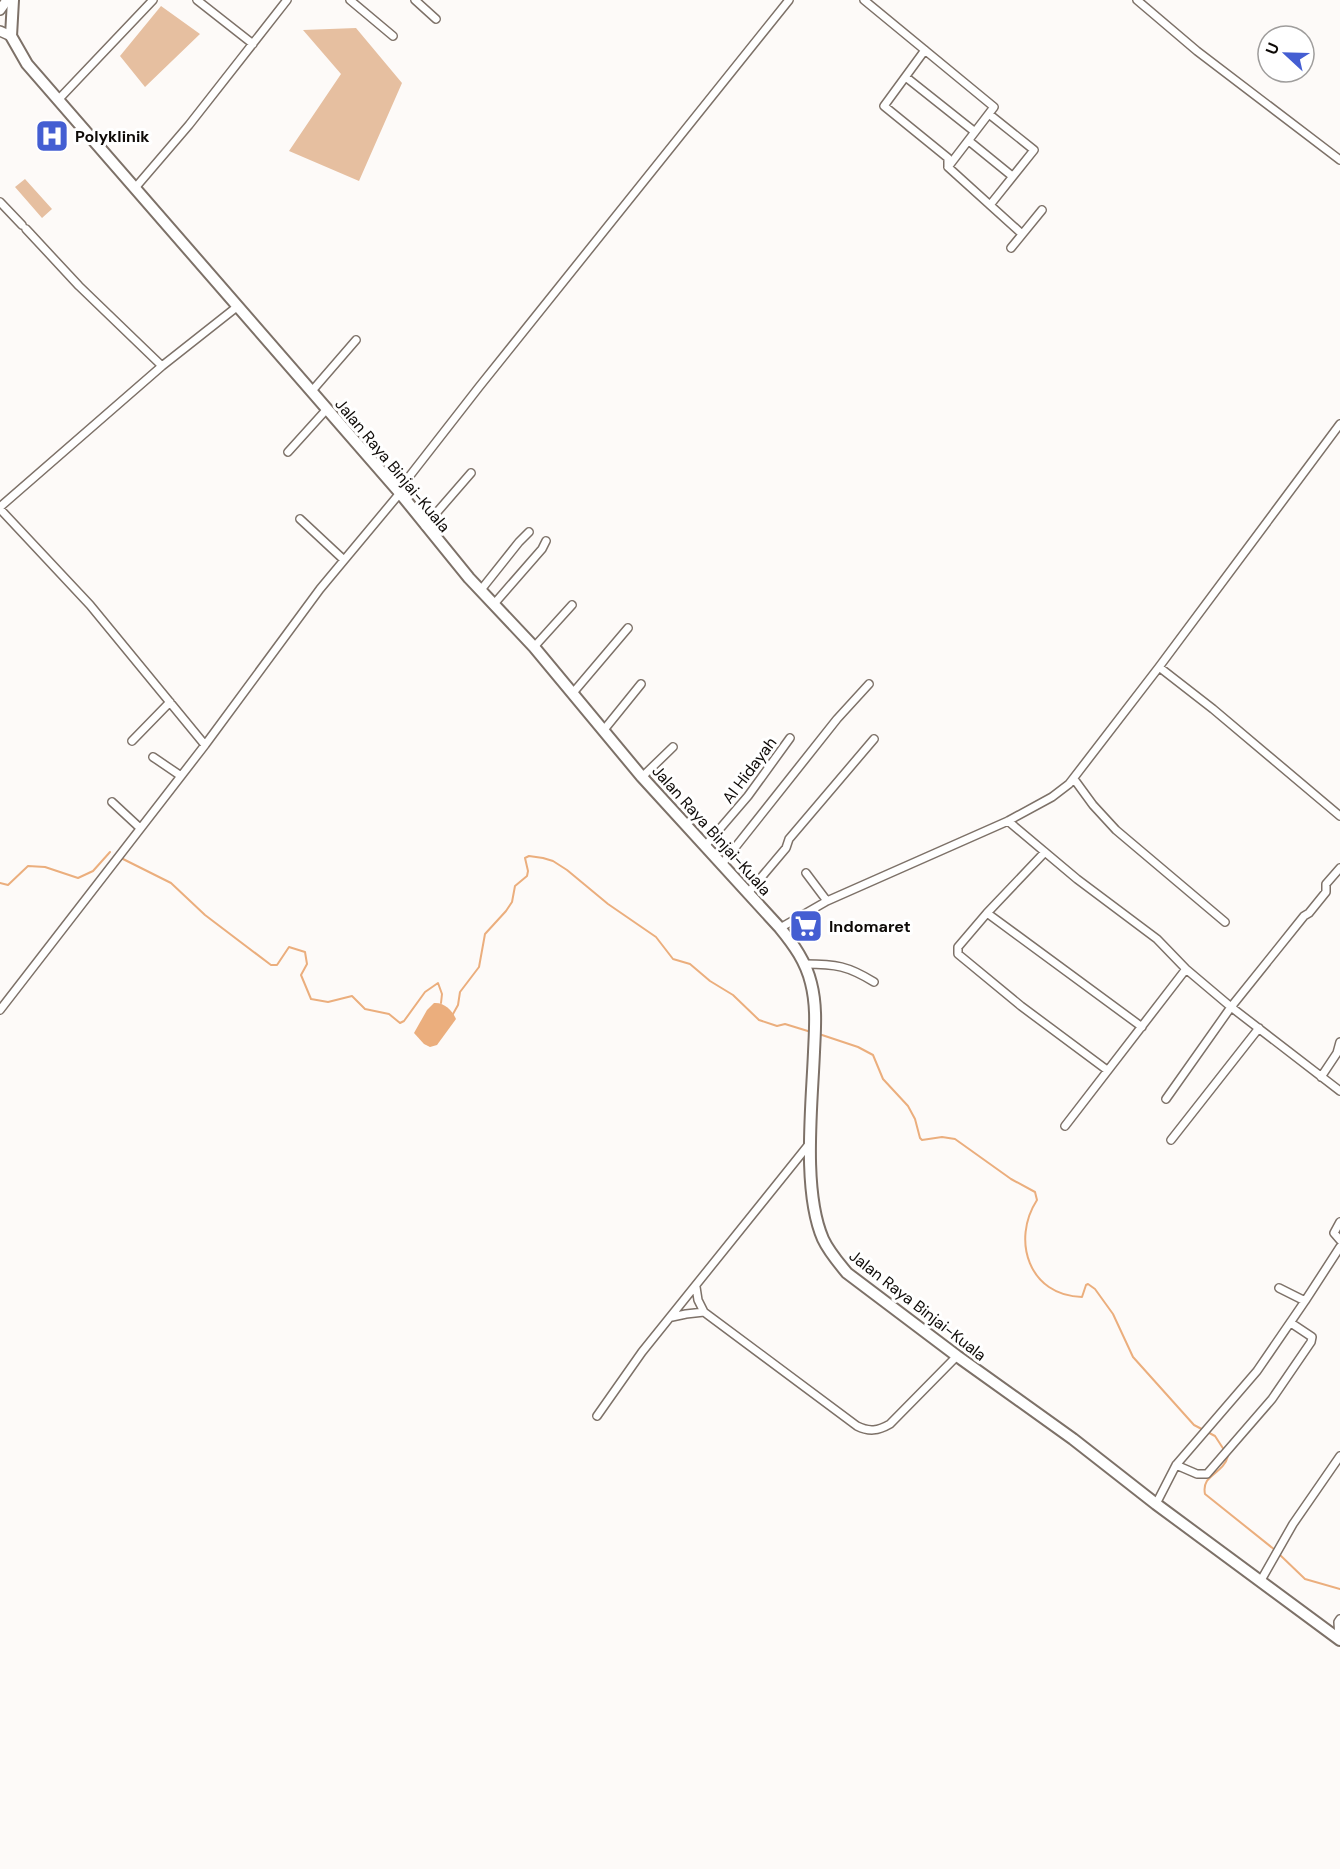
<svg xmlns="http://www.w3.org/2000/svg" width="1340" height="1869" font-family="'DM Sans',sans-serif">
<rect width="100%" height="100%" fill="#fdfaf8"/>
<path fill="#e6bfa0" d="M161 6 200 34 145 87 120 56Z
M356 28 402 83 359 181 289 151 341 74 303 30Z
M25 179 52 209 42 218 15 187Z"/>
<path fill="#ebae7d" d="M434 1003C444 1002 452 1010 456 1019L437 1045 430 1047 424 1044 414 1033 427 1010Z"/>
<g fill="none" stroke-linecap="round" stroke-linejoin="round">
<path stroke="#ebae7d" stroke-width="2" d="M123 859 171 883 205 915 271 965H277L289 947 305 952 307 964 301 975 311 999 328 1002 352 996 365 1009 389 1014 400 1023 404 1021 425 992 438 983 442 994 441 1003
M0 883 8 885 28 866 45 867 78 878 93 871 110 852
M453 1014 458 1005 460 992 479 967 485 934 506 911 512 902 515 886 527 876 528 871 525 858 529 856 543 858 553 861 567 870 608 904 656 937 673 959 690 964 710 981 733 995 759 1020 777 1026 785 1024 811 1032
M819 1034 858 1047 873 1055 883 1079 908 1106 915 1119 920 1138 922 1140 942 1137 955 1139 1011 1179 1035 1192 1037 1200C1011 1240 1029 1296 1082 1297L1086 1285 1088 1284 1095 1289 1113 1314 1133 1357 1194 1425 1215 1436 1228 1456C1223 1475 1201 1474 1205 1494L1275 1550
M1279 1554 1305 1579 1340 1589"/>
<g stroke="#7d7168" stroke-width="10">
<path id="minor" d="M197 0 253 44
M350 0 393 36
M415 0 436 19
M864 0 994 107 948 167
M1137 0 1197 51 1340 160
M925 50 884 106 948 158V167L1022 234
M907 78 975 132
M58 100 153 0
M989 114 1034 150 990 205
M969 141 1012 176
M135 188 189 125 287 0
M0 202 22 225
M26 229 79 286 162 366
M1011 248 1042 210
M311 392 356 340
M288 452 326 410
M398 491 479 387 789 0
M0 507 162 366 238 306
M0 509 90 605 205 745
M300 519 344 560
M425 526 471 473
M480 591 519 542 529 532
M494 604 542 549 546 541
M534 647 572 605
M1159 667 1213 709 1340 816
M572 694 628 628
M603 731 641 684
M132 741 170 702
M153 757 181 776
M642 777 673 747
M1074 779 1093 805 1116 830 1225 922
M112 802 140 828
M1008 821 1077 879 1157 939 1186 969 1231 1007 1340 1091
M705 846 748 796 790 738
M1045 852 987 913 1142 1027
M722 864 837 719 869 684
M806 873 827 901
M748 893 786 848 789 839 874 739
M987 913 958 947V954L1021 1006 1107 1070
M780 928 827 901 1008 821 1052 797 1069 784 1159 667 1340 424
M805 964C836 964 848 966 874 982
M0 1010 205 745 320 589 400 493
M1321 1077 1337 1053 1340 1042
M1166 1099 1231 1007 1304 916 1309 913 1326 892V884L1340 868
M1065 1126 1186 969
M1171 1140 1259 1028
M1340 1222 1334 1233 1340 1240
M696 1287 698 1300 704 1312 857 1426C869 1432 878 1431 890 1424L957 1356
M1279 1288 1305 1301 1340 1247
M672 1317 686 1314 704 1312
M597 1416 642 1352 810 1143
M1176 1465 1197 1474H1207L1272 1399 1311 1342 1312 1337 1291 1323
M1156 1504 1176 1465 1257 1371 1305 1301
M1260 1582 1293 1524 1340 1456
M1339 1640 1338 1622 1340 1619"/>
</g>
<g stroke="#7d7168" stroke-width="12">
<path id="tertiary" d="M0 10 7 0
M0 31 11 36"/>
</g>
<g stroke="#7d7168" stroke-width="14">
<path id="secondary" d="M13 0 11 36 27 64 400 493 469 578 534 647 642 777 780 928C794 945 806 962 811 983 817 1006 815 1029 814 1052 812 1104 802 1191 823 1239 829 1252 838 1262 847 1273L957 1356 1073 1439 1156 1504 1340 1640"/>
</g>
<use href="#minor" stroke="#fff" stroke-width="7"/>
<use href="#tertiary" stroke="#fff" stroke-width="9"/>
<use href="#secondary" stroke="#fff" stroke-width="10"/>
</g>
<defs>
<g id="hospital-square" transform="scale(1.725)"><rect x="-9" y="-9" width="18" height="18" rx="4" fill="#445ed2" stroke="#fff"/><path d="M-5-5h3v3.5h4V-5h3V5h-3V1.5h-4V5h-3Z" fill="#fff"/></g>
<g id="supermarket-square" transform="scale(1.725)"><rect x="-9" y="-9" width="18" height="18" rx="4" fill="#445ed2" stroke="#fff"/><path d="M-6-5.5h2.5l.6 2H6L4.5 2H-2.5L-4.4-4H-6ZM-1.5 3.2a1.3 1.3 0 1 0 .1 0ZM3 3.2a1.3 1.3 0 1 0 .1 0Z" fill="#fff"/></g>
</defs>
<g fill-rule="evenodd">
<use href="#hospital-square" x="52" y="136"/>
<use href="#supermarket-square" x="806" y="926"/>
</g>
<g text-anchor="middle" stroke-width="6" stroke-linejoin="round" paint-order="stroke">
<g font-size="16" font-weight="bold" fill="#0e0a07" stroke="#fff" text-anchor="start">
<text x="75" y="142">Polyklinik</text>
<text x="829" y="932">Indomaret</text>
</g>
<g font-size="16" fill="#0e0a07" stroke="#fff">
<text transform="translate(393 465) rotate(50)" y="6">Jalan Raya Binjai-Kuala</text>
<text transform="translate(749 770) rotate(-53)" y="6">Al Hidayah</text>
<text transform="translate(712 830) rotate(48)" y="6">Jalan Raya Binjai-Kuala</text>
<text transform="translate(918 1305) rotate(38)" y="6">Jalan Raya Binjai-Kuala</text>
</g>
</g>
<g transform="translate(1286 54) rotate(292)"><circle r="28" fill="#ffffff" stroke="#9f9d9c" stroke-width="1.5"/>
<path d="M0-4.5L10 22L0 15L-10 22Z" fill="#445ed2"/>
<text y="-9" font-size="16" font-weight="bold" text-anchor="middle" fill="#0e0a07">U</text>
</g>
</svg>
